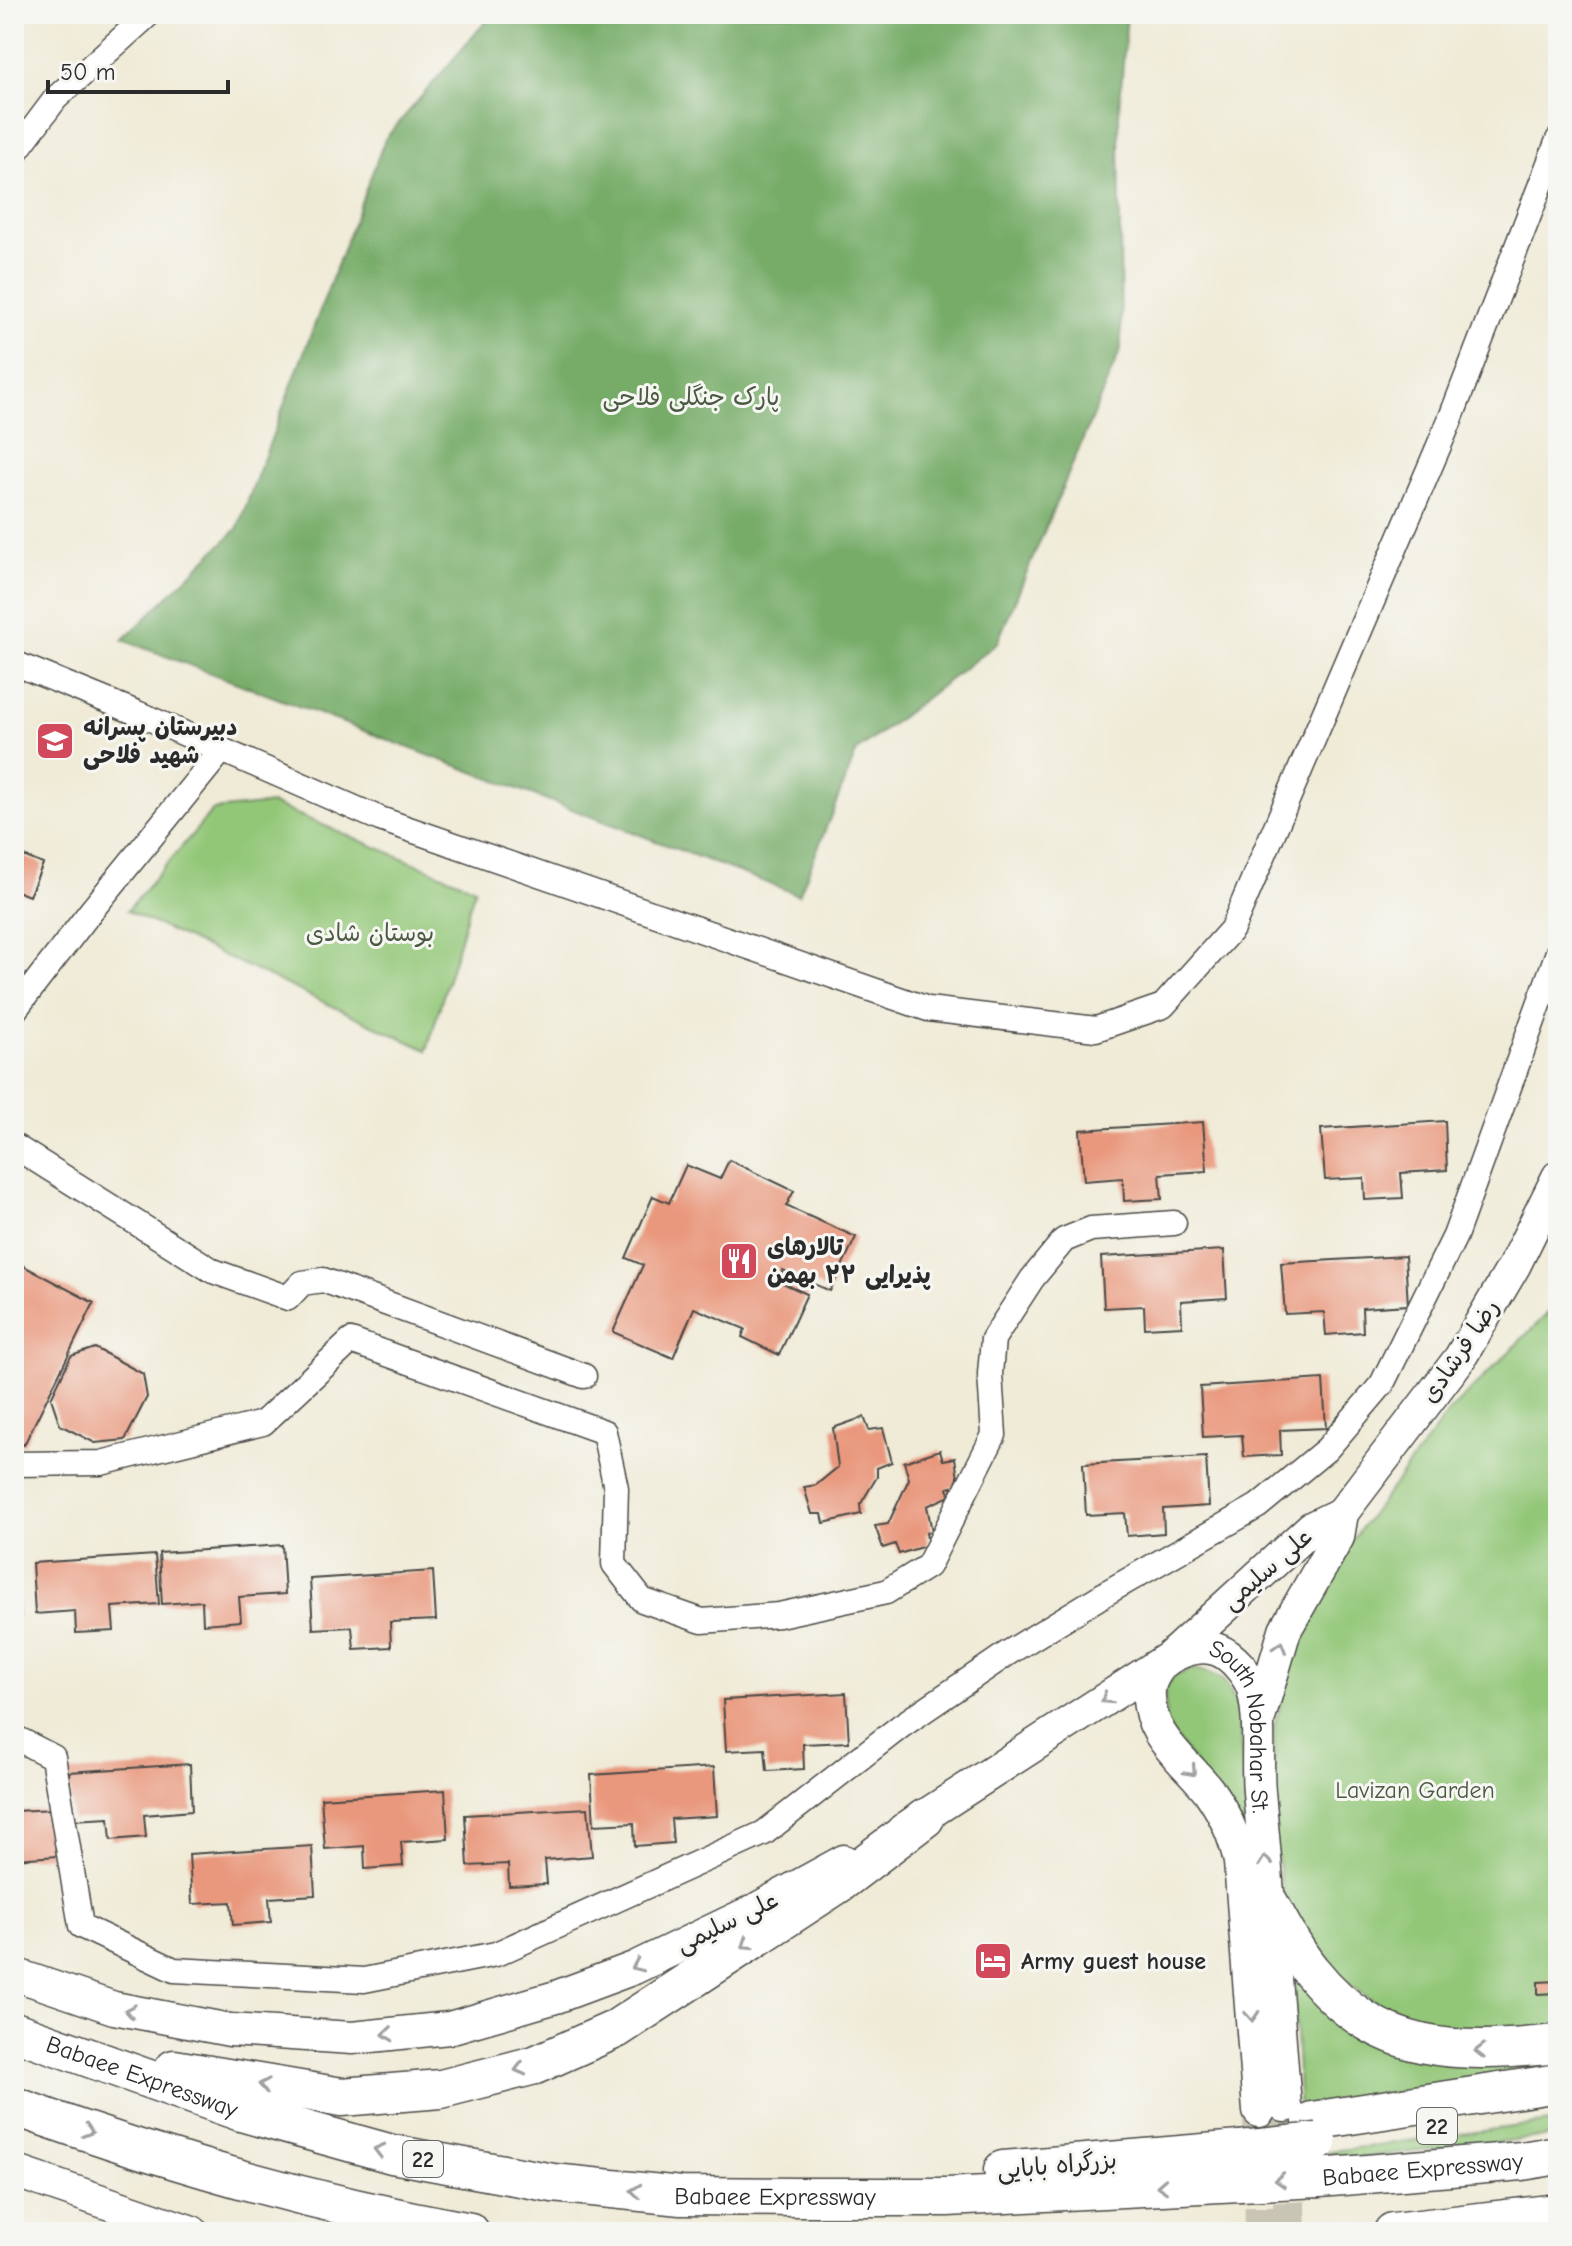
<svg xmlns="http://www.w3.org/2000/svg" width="1572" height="2246" font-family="'Comic Neue','Playpen Sans Arabic',sans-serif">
<rect width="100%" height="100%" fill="#f6f6f2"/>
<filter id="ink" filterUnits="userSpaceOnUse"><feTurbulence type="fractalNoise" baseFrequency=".0125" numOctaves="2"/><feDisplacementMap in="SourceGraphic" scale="16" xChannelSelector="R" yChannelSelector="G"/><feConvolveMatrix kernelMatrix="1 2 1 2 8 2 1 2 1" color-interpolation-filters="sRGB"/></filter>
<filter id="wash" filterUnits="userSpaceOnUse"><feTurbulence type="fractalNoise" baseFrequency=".006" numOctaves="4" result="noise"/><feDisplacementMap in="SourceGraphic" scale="32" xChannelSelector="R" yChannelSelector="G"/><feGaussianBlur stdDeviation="1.8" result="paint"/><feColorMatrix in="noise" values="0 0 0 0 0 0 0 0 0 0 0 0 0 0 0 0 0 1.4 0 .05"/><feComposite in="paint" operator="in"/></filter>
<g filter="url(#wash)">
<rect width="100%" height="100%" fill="#f0ebd7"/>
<path fill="#93c778" stroke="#5f7952" stroke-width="2" d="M272 804 475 888 427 1050 127 911 213 810Z
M1558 1303V2026L1482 2033 1427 2025 1385 2009 1350 1985 1320 1972 1282 1890 1274 1836V1727L1303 1621 1338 1559 1448 1413Z
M1191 1669C1222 1673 1228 1681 1238 1710L1249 1842 1166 1723 1165 1690 1173 1677Z
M1289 1956 1334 2008 1558 2053V2072L1300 2116 1296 2032Z
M1558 2121V2135L1332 2161 954 2182 1332 2151Z"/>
<path fill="#76ac68" stroke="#506c4a" stroke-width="2" d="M492 14H1127L1119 115 1121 349 997 643 857 751 799 895 123 640 237 529 385 139Z"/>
<g id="blocks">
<path fill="#e9987d" d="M14 852 43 864 29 896 14 890Z
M1445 1121 1447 1170 1401 1173 1403 1198 1365 1200 1364 1178 1325 1180 1321 1129Z
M1203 1122 1207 1171 1160 1174 1162 1199 1124 1201 1123 1178 1084 1181 1080 1130Z
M729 1160 794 1191 786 1206 856 1237 830 1291 783 1270 778 1281 807 1294 779 1355 742 1337 745 1329 694 1308 673 1358 613 1332 643 1265 626 1258 653 1196 669 1203 686 1165 720 1179Z
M1224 1250 1227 1298 1181 1301 1182 1326 1145 1328 1144 1306 1104 1308 1101 1257Z
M1405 1256 1408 1305 1362 1308 1363 1332 1326 1335 1324 1312 1285 1314 1281 1263Z
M14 1261 94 1303 24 1445 14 1439Z
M95 1348 143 1374 147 1397 125 1440 95 1443 60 1425 51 1398 71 1356Z
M1323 1379 1326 1428 1280 1430 1281 1455 1244 1457 1242 1435 1203 1437 1200 1387Z
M864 1417 869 1430 883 1428 892 1462 877 1468V1477L860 1505 861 1514 824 1523 822 1514H812L804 1487 816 1485 838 1467 833 1428Z
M940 1450 943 1460 955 1458 959 1485 948 1488 950 1496 927 1506 932 1531 926 1533 928 1545 899 1554 895 1544 883 1548 875 1526 888 1524 909 1479 904 1462Z
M1206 1457 1209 1506 1163 1509 1164 1533 1127 1536 1125 1513 1086 1515 1083 1464Z
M282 1545 285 1594 239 1597 241 1621 203 1624 202 1601 162 1604 159 1553Z
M155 1555 159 1604 112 1607 114 1631 76 1633 75 1611 35 1614 32 1563Z
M433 1571 436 1620 390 1622 391 1647 354 1649 352 1627 313 1629 310 1579Z
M14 1572H16L19 1616H14Z
M846 1693 849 1742 803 1744 804 1769 767 1771 765 1749 726 1751 723 1700Z
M190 1764 192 1811 144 1815 146 1837 111 1840 109 1818 72 1820 69 1772Z
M714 1767 717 1816 671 1819 673 1843 635 1846 634 1823 594 1825 591 1775Z
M445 1790 448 1839 401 1842 403 1866 365 1869 364 1846 325 1849 321 1798Z
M588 1808 592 1856 545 1860 547 1884 509 1886 508 1864 468 1866 465 1815Z
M55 1809 58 1856 14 1859V1811Z
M312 1846 315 1895 269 1898 271 1922 233 1925 231 1902 192 1904 189 1854Z
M1558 1981V1993L1538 1994V1982Z"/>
</g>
</g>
<g filter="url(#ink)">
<use href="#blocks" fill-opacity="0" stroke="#494845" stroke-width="2"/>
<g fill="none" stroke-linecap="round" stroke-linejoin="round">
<path stroke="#c9c5b5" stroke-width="32" stroke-dasharray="32 16" stroke-linecap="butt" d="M1285 2106 1290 2232
M1259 2111 1261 2232"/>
<g stroke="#494845" stroke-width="27">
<path id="minor" d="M14 154 56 98 149 14
M14 663 137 713 380 819 928 1009 1096 1029 1163 1006 1232 929 1450 420 1558 140
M14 1011 91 911 222 750
M14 1146 213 1271 288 1298 302 1283 323 1280 584 1376
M14 1464 101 1463 263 1423 351 1341 604 1432 616 1488 614 1564 642 1600 702 1621 779 1615 886 1592 928 1566 994 1435 990 1374 993 1339 1032 1279 1064 1240 1091 1229 1174 1223
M14 1737 53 1757 81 1926 174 1970 364 1980 496 1954 764 1833 901 1726 1008 1653 1106 1593 1258 1506 1327 1449 1382 1384 1455 1236 1558 952"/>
</g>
<g stroke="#494845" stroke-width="35">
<g id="secondary">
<path d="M1260 1715 1285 1630 1338 1537 1342 1513"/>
<path d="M903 1830 1169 1658 1311 1528 1342 1513 1460 1358 1514 1266 1558 1177"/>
<path d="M14 1974 114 2008 230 2030 352 2038 449 2028 556 1997 634 1968 755 1910 844 1861"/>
<path id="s1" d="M1259 2111 1240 1862C1235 1837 1224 1812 1209 1791 1184 1759 1146 1735 1149 1690 1150 1678 1160 1663 1171 1657 1185 1649 1203 1644 1218 1650 1233 1656 1248 1674 1253 1689 1262 1723 1256 1758 1259 1792 1269 1897 1277 2002 1285 2106"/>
<path d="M14 2171 192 2232"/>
</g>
</g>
<g stroke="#494845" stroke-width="41">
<g id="trunk">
<path d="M1269 1903C1282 1926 1294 1951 1311 1971 1380 2057 1458 2054 1558 2044"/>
<path id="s2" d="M14 2031 241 2112 392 2154 553 2183 681 2196 798 2197H947L1240 2182"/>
<path d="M174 2069 342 2097 441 2089 535 2065 616 2029 841 1882 925 1818"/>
<path d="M14 2106C162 2160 315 2204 470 2232"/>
<path d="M1312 2121 1558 2083"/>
<path d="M1003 2170 1240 2150"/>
<path id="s3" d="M1319 2178 1522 2161 1558 2155"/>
<path d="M1393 2232 1558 2213"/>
</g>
</g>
<use href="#minor" stroke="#fff" stroke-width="24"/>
<use href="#secondary" stroke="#fff" stroke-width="32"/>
<use href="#trunk" stroke="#fff" stroke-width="38"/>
<g stroke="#494845" stroke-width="41" stroke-linecap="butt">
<path id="trunk-bridge" d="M1240 2150 1317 2142
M1240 2182 1319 2178"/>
</g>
<use href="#trunk-bridge" stroke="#fff" stroke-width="38"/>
</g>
<defs><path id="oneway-chevron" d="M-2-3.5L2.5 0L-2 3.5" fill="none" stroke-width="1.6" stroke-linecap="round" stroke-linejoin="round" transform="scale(2)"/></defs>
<g stroke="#a0a0a0">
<use href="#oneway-chevron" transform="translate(1280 1647) rotate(-73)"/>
<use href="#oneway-chevron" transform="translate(1106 1699) rotate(147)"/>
<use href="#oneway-chevron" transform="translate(1191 1771) rotate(48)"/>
<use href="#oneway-chevron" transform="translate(1265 1861) rotate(-95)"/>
<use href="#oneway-chevron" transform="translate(747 1944) rotate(147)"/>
<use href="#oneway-chevron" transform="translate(637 1966) rotate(156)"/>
<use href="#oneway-chevron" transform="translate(130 2011) rotate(-170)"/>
<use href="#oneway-chevron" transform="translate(1252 2016) rotate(86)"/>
<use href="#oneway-chevron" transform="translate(388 2034) rotate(174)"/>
<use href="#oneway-chevron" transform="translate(1480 2051) rotate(180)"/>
<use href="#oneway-chevron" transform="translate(520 2069) rotate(166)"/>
<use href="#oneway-chevron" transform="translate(264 2085) rotate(-170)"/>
<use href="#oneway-chevron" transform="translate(88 2131) rotate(18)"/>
<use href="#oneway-chevron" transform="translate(379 2150) rotate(-165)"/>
<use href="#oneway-chevron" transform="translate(1280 2180) rotate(177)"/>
<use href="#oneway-chevron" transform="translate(1162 2186) rotate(177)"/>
<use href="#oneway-chevron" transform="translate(636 2191) rotate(-174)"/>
</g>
</g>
<defs>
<g id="school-square" transform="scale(2)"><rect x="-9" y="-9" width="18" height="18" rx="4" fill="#d1495b" stroke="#f6f6f2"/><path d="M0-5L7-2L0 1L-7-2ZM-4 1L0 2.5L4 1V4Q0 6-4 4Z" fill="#fff"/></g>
<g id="restaurant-square" transform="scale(2)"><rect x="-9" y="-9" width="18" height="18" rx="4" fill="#d1495b" stroke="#f6f6f2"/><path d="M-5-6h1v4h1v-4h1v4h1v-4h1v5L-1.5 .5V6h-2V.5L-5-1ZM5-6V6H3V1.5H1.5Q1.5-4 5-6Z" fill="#fff"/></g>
<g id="hotel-square" transform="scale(2)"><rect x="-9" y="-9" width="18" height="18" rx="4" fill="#d1495b" stroke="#f6f6f2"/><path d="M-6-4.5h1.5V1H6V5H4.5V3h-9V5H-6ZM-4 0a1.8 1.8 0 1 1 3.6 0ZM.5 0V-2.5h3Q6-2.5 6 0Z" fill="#fff"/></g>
</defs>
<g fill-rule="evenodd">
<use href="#school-square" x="55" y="741"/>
<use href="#restaurant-square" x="739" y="1261"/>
<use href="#hotel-square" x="993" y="1961"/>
</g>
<g text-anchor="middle" stroke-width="6" stroke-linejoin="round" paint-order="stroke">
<g fill="#f6f6f2" stroke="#686867" stroke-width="2">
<rect x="1417" y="2108" width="40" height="36" rx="6"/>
<rect x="403" y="2141" width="40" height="36" rx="6"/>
</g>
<g font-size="22" font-weight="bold" fill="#2b2b2b">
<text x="1437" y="2134">22</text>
<text x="423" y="2167">22</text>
</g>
<g font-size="24" fill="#4a5a42" stroke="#f6f6f2">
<text x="691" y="405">پارک جنگلی فلاحی</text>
<text x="370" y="941">بوستان شادی</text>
<text x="1415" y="1798">Lavizan Garden</text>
</g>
<g font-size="24" font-weight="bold" fill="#2b2b2b" stroke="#f6f6f2" text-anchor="start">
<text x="83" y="735">دبیرستان پسرانه<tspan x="83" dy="28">شهید فلاحی</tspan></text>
<text x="767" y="1255">تالارهای<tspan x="767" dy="28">پذیرایی ۲۲ بهمن</tspan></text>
<text x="1021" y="1969">Army guest house</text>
</g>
<g font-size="24" fill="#2b2b2b" stroke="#f6f6f2">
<text transform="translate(1460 1351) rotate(-56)" y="8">رضا فرشادی</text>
<text transform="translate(1267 1569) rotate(-41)" y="8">علی سلیمی</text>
<text dy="8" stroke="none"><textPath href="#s1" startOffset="624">South Nobahar St.</textPath></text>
<text transform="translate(727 1922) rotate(-26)" y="8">علی سلیمی</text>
<text dy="8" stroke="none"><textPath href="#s2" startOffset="136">Babaee Expressway</textPath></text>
<text transform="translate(1057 2165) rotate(-5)" y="8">بزرگراه بابایی</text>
<text dy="8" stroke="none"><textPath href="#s3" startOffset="104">Babaee Expressway</textPath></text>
<text dy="8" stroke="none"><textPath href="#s2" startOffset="784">Babaee Expressway</textPath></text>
</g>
</g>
<rect width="1572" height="2246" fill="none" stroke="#f6f6f2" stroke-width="48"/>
<path d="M48 80v12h180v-12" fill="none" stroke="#2b2b2b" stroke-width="4"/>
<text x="60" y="80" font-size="24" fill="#2b2b2b" stroke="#f6f6f2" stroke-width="6" paint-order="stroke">50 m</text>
</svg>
